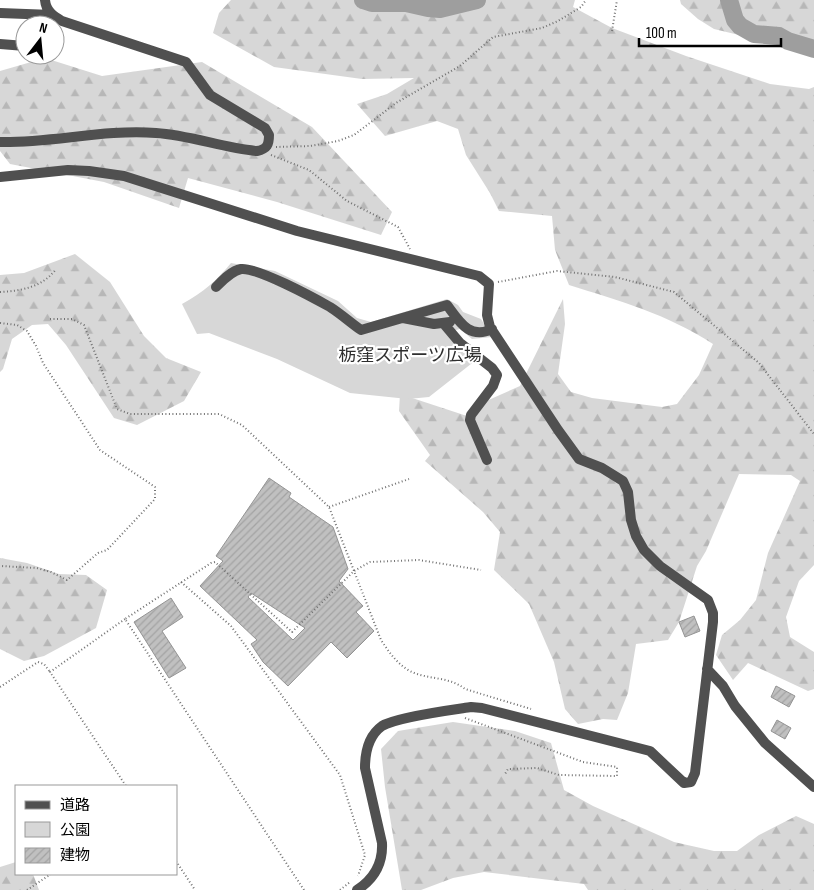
<svg xmlns="http://www.w3.org/2000/svg" width="814" height="890" font-family="'Sofia Sans Condensed','Noto Sans JP',sans-serif">
<defs>
<pattern id="forest-firs" width="22" height="20" patternUnits="userSpaceOnUse" patternTransform="scale(1.25)"><rect width="22" height="20" fill="#d7d7d7"/><path d="M5 1l3.5 6h-7zM16 11l3.5 6h-7z" fill="#b7b7b7"/></pattern>
<pattern id="building-hatch" width="6" height="6" patternUnits="userSpaceOnUse" patternTransform="scale(1.25)"><rect width="6" height="6" fill="#c0c0c0"/><path d="M-1 1l2-2M0 6l6-6M5 7l2-2" fill="none" stroke="#a3a3a3"/></pattern>
</defs>
<rect width="100%" height="100%" fill="#fff"/>
<path fill="url(#forest-firs)" d="M231 0H575L573 7 612 28 686 56 770 84 809 89 814 87V565L799 581 786 617 790 637 814 652V689L808 691 748 663 733 680 716 655 722 635 740 620 756 600 768 553 800 481 791 475 739 474 706 551 697 566 679 622 668 640 636 644 628 693 617 720 603 719 578 724 565 709 554 662 529 604 494 570 500 532 483 512 425 461 430 455 399 411 400 394 467 416 484 402 520 386 563 299 565 324 558 374 571 392 592 398 662 407 677 404 699 375 713 344C667 314 620 301 569 285L555 250 552 216 499 211 490 193 466 155 458 129 437 121 385 136 357 104 387 94 414 78 362 79 274 67 213 33 219 13Z
M680 0H814V47L777 44 714 29 698 19 681 4Z
M45 58 102 76 202 62 312 127 392 212 381 235 277 202 188 178 179 208 104 182 10 164 0 151V71Z
M75 254 110 282 144 336 166 358 201 372 184 401 137 425 114 418 66 345 48 324 32 325 12 339 3 369 0 372V275L24 273Z
M0 558 27 563 59 574 86 575 107 590 96 628 44 656 24 661 0 649Z
M453 722 515 731 551 743 564 790 593 806 674 842 714 851H737L759 835 796 816 814 824V890H588L584 884 484 872 453 878 421 890H402L385 787 381 749 398 731Z
M16 862V874H33L39 890H0V867Z"/>
<path fill="#d7d7d7" d="M231 263 275 271 338 301 357 318 371 322 447 299 458 305 463 312 481 319 492 337 472 339 460 329 456 330 450 335 476 360 429 397 408 399 350 393 277 359 209 333 197 334 182 304C204 292 216 281 231 263Z"/>
<g fill="none" stroke-linecap="round" stroke-linejoin="round">
<path stroke="#9e9e9e" stroke-width="18" d="M363 0 372 3H406L428 8 440 9 477 0
M729 0 735 20 740 26 754 34 779 36 788 41 814 49"/>
</g>
<path fill="url(#building-hatch)" stroke="#949494" fill-rule="evenodd" d="M269 478 291 493 289 497 333 527 348 569 339 581 363 606 356 612 374 631 347 658 331 642 288 686 263 662 251 644 257 640 200 586 223 561 216 556ZM251 593 305 628 293 640 248 597Z
M171 598 183 617 162 631 186 668 169 678 134 622Z
M694 616 700 631 685 637 679 622Z
M776 686 795 696 789 707 771 697Z
M777 720 791 728 785 739 771 731Z"/>
<g fill="none" stroke-linecap="round" stroke-linejoin="round">
<path stroke="#727272" stroke-width="2" stroke-dasharray="1 2.5" stroke-linecap="butt" d="M612 31 617 0
M276 147 310 146 338 141 354 135 396 103 460 66 493 37 542 28 558 21 581 7 586 0
M271 155 309 170 347 201 398 227 410 249
M498 282 557 271 615 277 674 292 759 363 814 434
M0 292C21 291 43 287 56 269
M50 319H72L84 325 117 409 130 414H219L242 425 329 507 381 640C389 652 397 664 410 671 427 680 449 676 465 689L531 709
M0 323 17 325 27 331 36 346 43 363 100 450 155 487V499L107 550 98 553 67 580 51 572 37 568 0 566
M329 507 409 479
M181 582 231 626 340 775 365 855 358 876
M125 619 50 672 126 786
M0 687 38 662 44 664 50 672
M465 718 583 762 617 767V776L559 775 537 768 508 769 505 774
M176 861 195 890
M27 890 51 874
M304 890 125 619 211 563 215 562 292 632 354 571 370 562 419 560 481 570
M340 890 350 882"/>
<path stroke="#505050" stroke-width="10" d="M0 13 52 15
M0 44 25 46
M0 142C52 143 104 129 156 133 190 135 223 148 257 151 267 149 269 145 269 135L265 128 210 95 186 62 62 21C53 16 46 11 45 0
M0 177 68 170 89 171 124 176 297 231 479 276 489 284 487 315 490 327 558 430 579 459 602 468 623 481 628 492 631 520 636 536 644 550 660 566 708 600 713 613V622L695 773 691 782 684 783 650 751 482 708 471 707C451 710 396 717 382 726 368 736 365 752 365 768L382 843C383 863 374 879 357 890
M216 287C222 281 231 271 241 269 257 267 314 298 330 307 341 314 351 323 361 330L447 305C459 321 469 340 492 329
M403 318 434 324 450 322
M444 324 460 343 492 368 497 375 493 386 471 415 470 420 487 460
M707 669 723 686 735 706 765 743 814 787"/>
</g>
<g text-anchor="middle" stroke-width="4.5" stroke-linejoin="round" paint-order="stroke">
<g font-size="18" fill="#2e2e2e" stroke="#fff">
<text x="410" y="361">栃窪スポーツ広場</text>
</g>
</g>
<rect x="15" y="785" width="162" height="90" fill="#ffffff" stroke="#999999"/>
<rect x="25" y="801" width="25" height="8" fill="#505050" stroke="#999999"/>
<text x="60" y="810" font-size="15" fill="#000000">道路</text>
<rect x="25" y="822" width="25" height="15" fill="#d7d7d7" stroke="#999999"/>
<text x="60" y="835" font-size="15" fill="#000000">公園</text>
<rect x="25" y="848" width="25" height="15" fill="url(#building-hatch)" stroke="#999999"/>
<text x="60" y="860" font-size="15" fill="#000000">建物</text>
<g transform="translate(40 40) rotate(16)"><circle r="24" fill="#ffffff" stroke="#999999"/>
<path d="M0-4L9 19L0 12L-9 19Z" fill="#000000"/>
<text y="-8" font-size="14" font-weight="bold" text-anchor="middle" fill="#000000">N</text>
</g>
<path d="M639 38v8h142v-8" fill="none" stroke="#000000" stroke-width="2.5"/>
<text x="646" y="38" font-size="15" fill="#000000" stroke="#ffffff" stroke-width="4" paint-order="stroke">100 m</text>
</svg>
